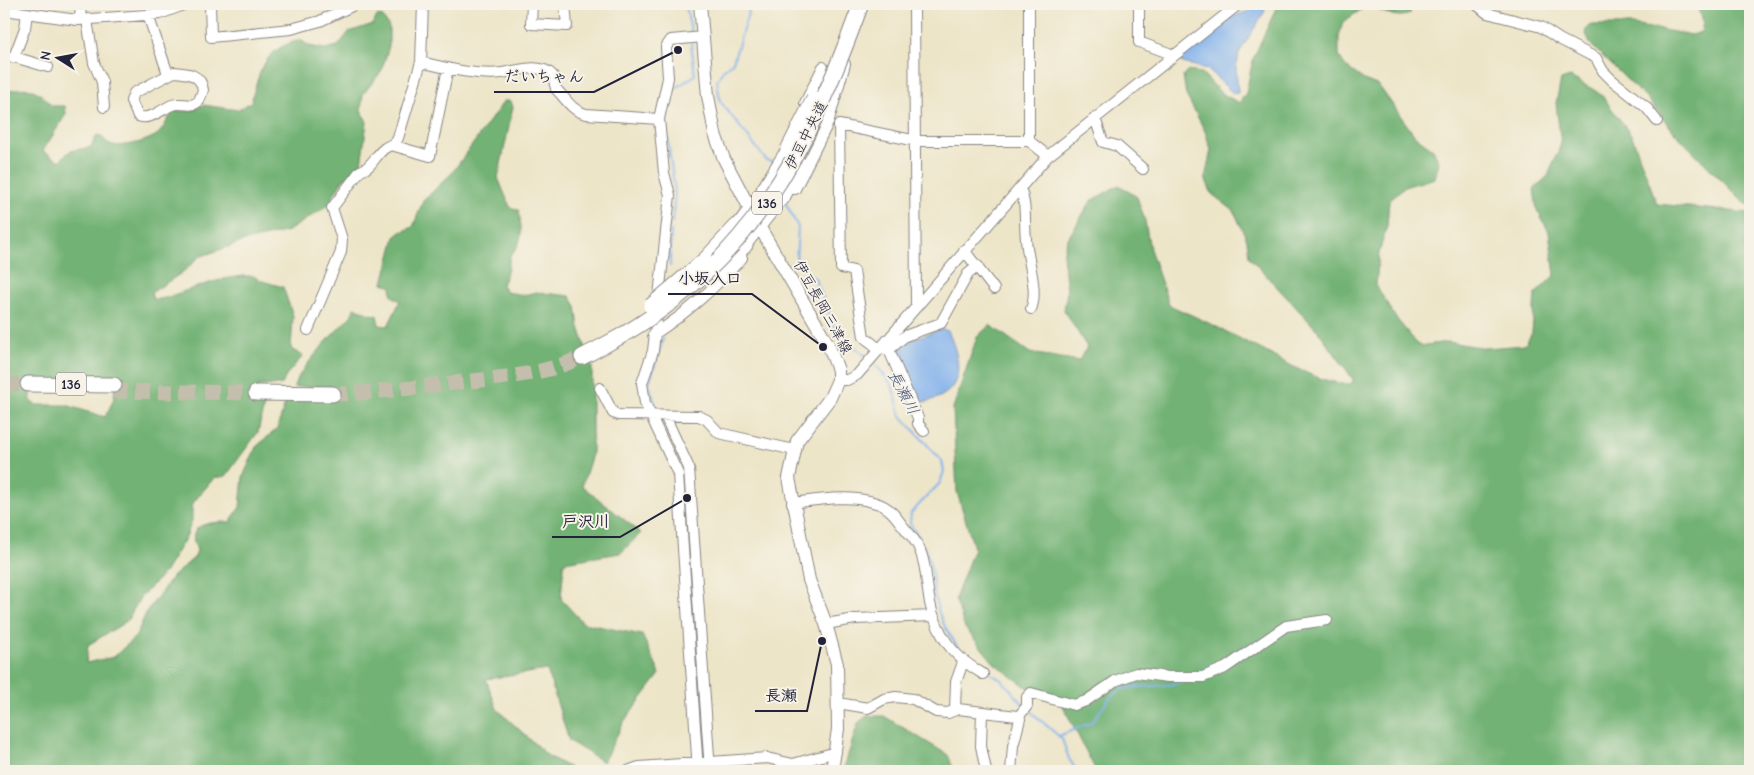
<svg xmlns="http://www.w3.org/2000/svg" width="1754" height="775" font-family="'Comic Neue','Klee One',sans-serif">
<rect width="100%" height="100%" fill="#f7f3e8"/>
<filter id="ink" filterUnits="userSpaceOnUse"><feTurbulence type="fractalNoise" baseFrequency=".02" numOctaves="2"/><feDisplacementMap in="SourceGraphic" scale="10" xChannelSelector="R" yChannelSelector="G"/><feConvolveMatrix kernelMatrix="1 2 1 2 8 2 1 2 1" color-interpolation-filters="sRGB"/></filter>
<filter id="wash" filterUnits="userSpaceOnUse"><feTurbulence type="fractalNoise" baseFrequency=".0096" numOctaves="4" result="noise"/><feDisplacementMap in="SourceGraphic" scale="20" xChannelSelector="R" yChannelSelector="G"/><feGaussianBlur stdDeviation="1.12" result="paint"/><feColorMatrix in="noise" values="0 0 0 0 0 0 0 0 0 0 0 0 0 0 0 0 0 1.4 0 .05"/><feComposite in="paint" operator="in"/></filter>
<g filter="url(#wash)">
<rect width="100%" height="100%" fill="#ede5c8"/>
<path fill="#72b274" stroke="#4a6a58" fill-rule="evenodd" d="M1278 4H1412L1410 14C1395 20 1382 11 1368 5L1343 22 1339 36V56L1346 67 1364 80 1379 86 1415 136 1433 149 1439 162 1435 178 1404 187 1389 201 1387 226 1379 253 1376 285 1395 317 1419 346 1448 342 1486 348 1525 345 1532 333 1535 294 1555 275 1549 232 1537 210 1534 189 1548 176 1561 144 1556 103 1561 80 1570 77 1600 93 1632 136 1657 204 1750 213V771H1096L1058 696 1025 686 994 663 965 628 955 599 974 548 957 492 953 408 977 337 990 325 1030 353 1079 361 1087 347 1064 310 1067 292 1063 254 1067 240 1091 201 1119 185 1137 197 1145 221 1150 249 1169 305C1199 318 1228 332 1256 347 1286 362 1318 384 1352 384L1353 379 1319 332 1249 257 1247 240 1234 211 1212 194 1205 178 1211 150 1205 131 1186 95 1183 75 1187 71 1202 73 1221 93 1239 103 1246 93 1253 59Z
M1696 4H1750V206L1741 200 1675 133 1648 100 1590 44 1585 31 1591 25H1632L1692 35 1701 32 1703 22Z
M377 16 383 17 389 27V46L381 72 363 94 361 110 367 122 361 164 342 181 327 206 288 231 245 241 199 257 183 272 151 293 153 299C164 300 169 296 179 293 204 285 227 275 254 276L259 280 283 287 293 316 291 349 303 356 288 373 281 385 258 386V401H265L258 432 226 476 214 478 192 504V520L186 537 164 573 140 598 127 621 88 645 86 663 114 657 136 636 147 611 173 576 195 557 197 550C184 523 210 522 230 522L240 507 243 477 256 447 277 429 287 398H332L331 386 294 387C295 374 340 326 351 316L355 307 369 314 377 315 379 325 388 326 400 301 392 296 391 286 383 283 395 237 401 232 413 227 423 201 452 173 504 101H511L513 107 498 178 510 207 519 210C521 228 525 242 510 255L508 269 502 285 506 292 524 295 536 292 570 296 576 306 579 327 592 367V454L582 486 641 533 621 553 564 562 561 599 583 623 642 635 660 674 625 720 603 762 569 741 547 670 486 679 497 709 548 756 576 771H4V88L8 91C30 85 37 89 52 106H65L66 114 43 151 59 161 70 151 91 147 97 135 101 136C104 138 106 143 110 144 119 149 151 141 159 133 166 126 167 117 175 111H191L203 105 238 110 251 102C260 70 264 48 301 40L309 46 325 49 338 46 349 32 373 24ZM30 381 117 384 113 401 105 417 66 405H36L30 401Z
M867 716H884L948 755 954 771H843L858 723Z"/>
<path fill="#81b1ec" stroke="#526a94" d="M1262 6 1265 11 1239 53 1236 68 1238 93H1233L1207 69 1183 63 1177 59 1227 19Z
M942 329 948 331C962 362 966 393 925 402 907 396 902 371 898 353L910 340Z"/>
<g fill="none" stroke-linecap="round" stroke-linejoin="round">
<path stroke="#81b1ec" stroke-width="2" d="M685 4 692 35
M751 4 733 62 723 70 717 81 720 101 766 160 773 162
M785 202 798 227 796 262 815 279 838 334 867 357
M672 223 675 193 665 120 673 90 695 75 691 43
M670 266 671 231
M873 361 892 385 901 416 942 461 944 471 940 483 911 513 910 523 918 537
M658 413 649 384 663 339
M923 545C933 563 932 582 936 602 940 621 951 639 963 654
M694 609 703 759
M985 670 1003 681 1024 705
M1198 673 1253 643
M1029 710 1062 739 1069 759 1077 771
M1059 736 1092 722 1110 698 1124 688 1169 685 1185 681"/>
</g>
</g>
<g filter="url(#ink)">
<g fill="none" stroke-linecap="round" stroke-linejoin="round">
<path stroke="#c4beac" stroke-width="15" stroke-dasharray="15 8" stroke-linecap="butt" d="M4 384H28
M112 391 256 393
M333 394C376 393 419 387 463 382 504 377 544 375 582 357"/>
<g stroke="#888482" stroke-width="12">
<path id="minor" d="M210 4 211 37 291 29 320 21 356 4
M532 4 531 24 567 26 565 4
M914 4 916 304
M1029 4V141
M1139 4V42L1174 55
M1476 4 1487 13 1541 27 1559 39 1596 58 1603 71 1612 80 1646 107 1657 121
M4 10 77 20 160 14 186 4
M148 15 168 74
M80 20 81 4
M87 20 94 63 102 82 104 107
M14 57 25 28 27 13
M4 58 14 57 48 67
M421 62C446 68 476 76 502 73 517 71 541 62 553 76L556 89C567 100 571 110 586 114L659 119
M174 72C187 73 201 74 203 90L199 101C190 109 182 101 172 105 162 109 150 121 138 116L131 101 134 93Z
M805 103 823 67
M1095 118 1103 142 1117 146 1143 169
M391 145 430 156 448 68
M1020 188C1027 204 1024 222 1026 239 1027 260 1039 290 1031 309
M795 189 828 123 845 64
M964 250 994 289
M308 330 341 252 342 239 332 208 360 171C371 169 375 155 385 148 390 144 395 146 398 138L421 62 423 4
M653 335C690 311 713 289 742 258
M878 348 864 337 854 271 841 268 839 125 917 141H1029L1048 156
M885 349 889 350 918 418V424L924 431
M889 350 905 336 941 323 968 274 978 266
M838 380H847L857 375 1048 156 1239 4
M600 388 613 413 619 415 699 416 707 420 719 433 794 450
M665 416 689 468 710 771
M792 503C818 500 850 494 876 503 888 506 895 515 902 525 907 531 914 538 918 546 929 568 925 595 934 617 944 645 958 659 983 674
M826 624 855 619 933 616
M838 703 868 708 884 699 896 697 913 699 936 712 948 713 958 709 1017 716 1020 719 1013 746 1011 771
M955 709 956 682 963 662
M982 712 981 746 986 771
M1019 716 1027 706V697L1031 693 1074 705 1086 701 1115 681 1136 673 1168 677H1203L1225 668 1286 626 1327 620
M628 771 639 767 767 758 793 764 836 752
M698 771 678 474 645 403 642 383 653 351 670 195 664 173 659 119 668 78 666 47 671 40 703 37"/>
</g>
<g stroke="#888482" stroke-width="14">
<path id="major" d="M700 4 708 96 715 134 724 159 759 226 828 344 838 370V380L830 398 797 441 789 478 809 580 826 624 837 664 838 729 832 771
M737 226 764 190
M745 245 782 198"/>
</g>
<g stroke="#888482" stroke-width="17">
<path id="highway" d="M764 190 785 156
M782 198 799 164
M705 260 737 226
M716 273 745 245
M582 357 603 346
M28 384 114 385
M256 393 333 394"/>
</g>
<use href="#minor" stroke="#fff" stroke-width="10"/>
<use href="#major" stroke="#fff" stroke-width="12"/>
<use href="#highway" stroke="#fff" stroke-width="15"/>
<g stroke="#888482" stroke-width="17" stroke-linecap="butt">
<path id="highway-bridge" d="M788 150 814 99
M651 306 705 260
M603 346C749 269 807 152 861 4"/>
</g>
<use href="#highway-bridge" stroke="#fff" stroke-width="15"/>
</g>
</g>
<g text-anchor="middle" stroke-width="4" stroke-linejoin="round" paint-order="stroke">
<g fill="#f7f3e8" stroke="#62616f" stroke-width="1">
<rect x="752" y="191.5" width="30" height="23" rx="4"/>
<rect x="56" y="372.5" width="30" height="23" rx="4"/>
</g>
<g font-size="14" font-weight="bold" fill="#22223b">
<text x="767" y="208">136</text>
<text x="71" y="389">136</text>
</g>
<g font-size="15" fill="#22223b" stroke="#f7f3e8">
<text transform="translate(806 135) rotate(-63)" y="5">伊豆中央道</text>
<text transform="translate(823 307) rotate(61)" y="5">伊豆長岡三津線</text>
</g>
<g font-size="16" font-style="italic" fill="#435479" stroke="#f7f3e8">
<text transform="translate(904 392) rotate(62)" y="6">長瀬川</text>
</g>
</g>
<path fill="none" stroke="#22223b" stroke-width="2" d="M678 50L594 92H494M823 347L752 294H668M687 498L620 537H552M822 641L807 711H755"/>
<g fill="#22223b" stroke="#f7f3e8" stroke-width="2">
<circle cx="678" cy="50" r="5"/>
<circle cx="823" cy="347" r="5"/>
<circle cx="687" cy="498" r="5"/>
<circle cx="822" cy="641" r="5"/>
</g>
<g font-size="16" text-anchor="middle" font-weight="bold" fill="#22223b" stroke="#f7f3e8" stroke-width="4" stroke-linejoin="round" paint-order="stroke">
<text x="544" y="82">だいちゃん</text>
<text x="710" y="284">小坂入口</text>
<text x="586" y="527">戸沢川</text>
<text x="781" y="701">長瀬</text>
</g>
<rect width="1754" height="775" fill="none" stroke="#f7f3e8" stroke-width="20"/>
<g transform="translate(58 58) rotate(281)" stroke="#f7f3e8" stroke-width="4" paint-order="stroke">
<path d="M0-4L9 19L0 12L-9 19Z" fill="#22223b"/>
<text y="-8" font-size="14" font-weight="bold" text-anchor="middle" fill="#22223b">N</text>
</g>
</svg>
